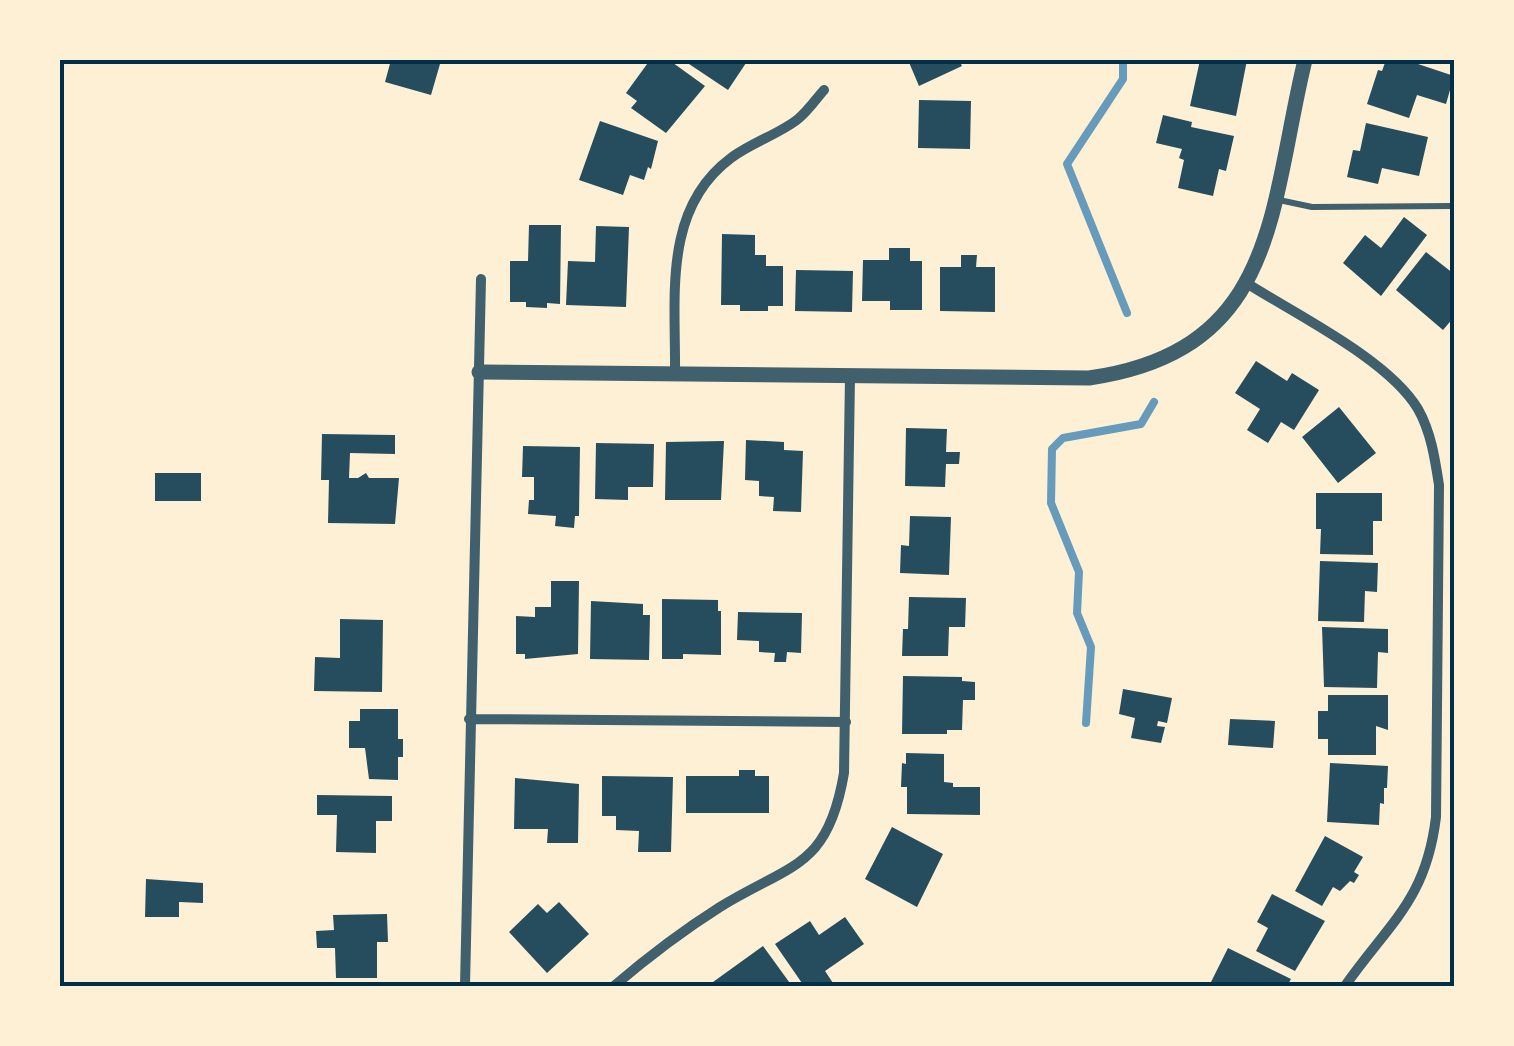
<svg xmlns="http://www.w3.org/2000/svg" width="1514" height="1046" font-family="'Nunito Sans',sans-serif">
<rect width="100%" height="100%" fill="#fdf0d5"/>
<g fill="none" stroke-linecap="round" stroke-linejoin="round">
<path stroke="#669bbc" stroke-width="8" d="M1123 60V79L1067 164 1127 313
M1086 723 1091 647 1077 613 1079 572 1051 503 1052 449 1063 438 1141 424 1154 402"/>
</g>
<path fill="#264d5e" d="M391 60H426L440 64 431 95 385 82Z
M650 60H669L705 86 666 133 631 108 637 101 626 93Z
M683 60H748L728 90Z
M908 60H959L962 66 919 86Z
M1200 60H1247L1236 116 1190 106Z
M1386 60H1406L1454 76 1446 104 1417 95 1409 118 1367 104 1378 70 1382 71Z
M919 100 971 101 970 149 918 148Z
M1163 115 1192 122 1191 127 1234 136 1226 171 1219 169 1213 196 1178 188 1184 160 1179 158 1182 149 1156 143Z
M600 121 658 141 651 169 648 167 644 180 630 175 623 195 579 180Z
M1366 123 1428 137 1419 176 1382 168 1378 184 1347 177 1353 150 1360 151Z
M1404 217 1427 235 1381 296 1343 263 1365 235 1381 248Z
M529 225H561L560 304 547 303V308L526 307V302H510V261H528Z
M596 226 629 227 626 307 566 305 568 261 595 262Z
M722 234 755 235V255H766V266H783V306H768V311H740V305H721Z
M889 248H910V261H922V310H890V301H862L863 260H889Z
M1426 252 1454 274V317L1443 330 1396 290Z
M961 255H977L976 267H995V312L940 311V267H961Z
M796 270 853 271 852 312 795 311Z
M1256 361 1287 381 1292 373 1319 390 1294 430 1281 422 1268 443 1247 430 1260 409 1235 393Z
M1339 407 1376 453 1338 483 1302 437Z
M906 428 947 429 946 452H960L959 464H946L945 487 905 486Z
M322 434 395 435V454L350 453 349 478H358L366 473 369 478H399L395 524 328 523 329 480H321Z
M746 440 784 442V450L803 451 801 512 773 511 774 497 759 496V481L745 480Z
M724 441 721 500H665L666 442Z
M596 443 654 444 653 487H628V500L595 499Z
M523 446 580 447 579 516H575L574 528 555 526 556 516 528 514 529 500H534V477H522Z
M155 473H201V501H155Z
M1316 493H1382V521H1373V555L1320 554 1321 529H1316Z
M910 516 951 517 949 575 900 573 901 545 909 546Z
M1320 561 1378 563 1377 592 1365 591 1364 622 1318 621Z
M551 581H579L578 654 525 659V654H516V616L535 617V607H551Z
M909 597 966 598 965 627H949L948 656H902L903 629H908Z
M662 599 718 600V611H721V655L683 654V659H662Z
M591 601 643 604V615H650L649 660 590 659Z
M738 612 802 613 801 653 787 652 786 662H774L775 653 759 652V641L737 640Z
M340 619 383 620 382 692 314 691 315 657 340 658Z
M1322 627 1388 629V653L1378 652 1377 688 1324 687Z
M903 676 962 677V681L975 682V700H963L962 730H947V734H902Z
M1123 689 1172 698 1167 723 1158 721 1157 726 1165 727 1161 743 1131 738 1135 718 1119 714Z
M1328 695H1388V730L1376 726V755H1328V739H1318V711H1328Z
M360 709H398V739H403V757H398V780L369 779 365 748H349V721H360Z
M1230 719 1275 721 1273 748 1228 745Z
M906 753 944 754V782L953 783V787H980V815L907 814V787H901L902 763 906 764Z
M1330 763 1388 766 1387 788H1384V804L1380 803 1379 825 1327 822Z
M739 770H755V776H769V813H686V776H739Z
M602 776 673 777 671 852H638L639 831 616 830V816H602Z
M515 778 579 784 578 843H547L548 829H514Z
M317 795 392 796V821H376V853L336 852 337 815H317Z
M892 827 943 854 917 907 865 879Z
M1325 836 1363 857 1354 872 1359 875 1354 883 1350 881 1340 891 1333 887 1322 906 1295 891Z
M146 879 203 883V903L179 902V917H145Z
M1272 894 1325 921 1295 971 1256 951 1268 928 1257 922Z
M559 902 589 934 547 973 509 932 538 904 547 913Z
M387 914 388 942H377V978H336L335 948H317L316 931 334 930 333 915Z
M845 917 864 944 825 971 835 986H804L775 944 810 921 819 935Z
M763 946 792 986H716L713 982Z
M1228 948 1291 979 1287 986H1209Z"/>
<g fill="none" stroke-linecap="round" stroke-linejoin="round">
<path stroke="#3f606c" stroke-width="6" d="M1279 200 1312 207 1454 206"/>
<path stroke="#3f606c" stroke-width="10" d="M1248 284C1297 315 1389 360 1418 409 1431 432 1435 459 1439 485L1436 817C1426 900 1390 922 1345 986
M675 374C676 298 662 209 731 158 751 143 781 133 798 119 808 111 816 99 824 90
M469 719 846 722
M465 986 481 279
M614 986C648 957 682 931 720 907 792 863 828 868 844 773L850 376"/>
<path stroke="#3f606c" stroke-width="15" d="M479 372 1089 378C1279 351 1269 208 1305 60"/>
</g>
<rect width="1514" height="1046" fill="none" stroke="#fdf0d5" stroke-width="125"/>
<rect x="62" y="62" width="1390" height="922" fill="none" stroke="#003049" stroke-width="4"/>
</svg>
